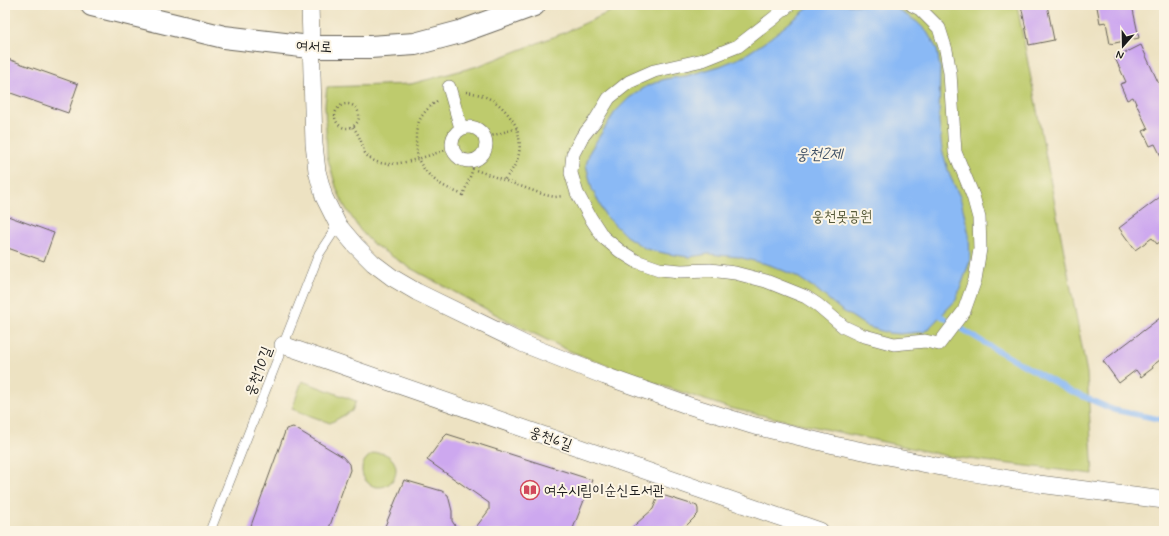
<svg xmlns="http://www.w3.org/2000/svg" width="1169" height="536" font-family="Mynerve,'Poor Story',sans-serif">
<rect width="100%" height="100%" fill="#fcf5e5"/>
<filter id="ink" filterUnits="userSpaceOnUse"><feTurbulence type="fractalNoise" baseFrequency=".025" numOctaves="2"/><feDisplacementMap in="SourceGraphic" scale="8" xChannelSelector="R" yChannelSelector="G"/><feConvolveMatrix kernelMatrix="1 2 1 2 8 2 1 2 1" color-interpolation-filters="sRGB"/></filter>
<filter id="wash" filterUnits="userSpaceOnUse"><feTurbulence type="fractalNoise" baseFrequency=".012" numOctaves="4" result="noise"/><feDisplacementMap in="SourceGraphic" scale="16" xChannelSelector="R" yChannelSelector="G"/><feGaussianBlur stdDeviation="0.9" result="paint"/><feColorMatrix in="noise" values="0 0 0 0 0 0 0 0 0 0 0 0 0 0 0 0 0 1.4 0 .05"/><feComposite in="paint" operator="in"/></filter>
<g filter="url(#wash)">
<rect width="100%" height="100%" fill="#ede2c2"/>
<path fill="#becb6d" stroke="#6d7444" d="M625 5H1017L1087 373 1093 474 952 457 729 408 639 378 572 352 512 323 410 268 373 244 360 230 345 207 337 190 327 156 325 105 327 87 411 84 478 66 561 34Z
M302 381 356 401 352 411 330 423 292 409Z
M362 470a17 17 0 1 1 34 0a17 17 0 1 1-34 0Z"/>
<path fill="#8ab9f5" stroke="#536a88" d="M812 5H891L917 22 927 32 937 49 940 68 939 122 942 150 950 176 960 197 965 217 969 235 970 261 956 300 931 326 924 332 900 334 888 333 868 327 840 309 816 289 796 276 770 265 738 257 709 254 689 257 668 254 646 249 626 236 605 215 592 189 586 165 590 151 615 112 629 98 647 86 665 79 686 76 720 66 742 57 765 42Z"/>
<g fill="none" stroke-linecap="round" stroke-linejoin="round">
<path stroke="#8ab9f5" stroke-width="5.5" d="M941 316 993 348 1068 390 1114 410 1164 420"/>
</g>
<g id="blocks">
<path fill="#cda8ef" d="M1021 5H1047L1054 40 1029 45Z
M1102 5H1132L1139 38 1110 44 1106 22 1100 23 1097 7Z
M1141 45 1164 95V162L1155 144 1150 146 1143 131 1148 129 1133 97 1127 100 1120 84 1126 82 1115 58Z
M5 58 78 84 68 113 5 91Z
M1164 194V239L1157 244 1152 238 1135 250 1119 228Z
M5 215 54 233 44 261 5 247Z
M1164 315V347L1161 350 1164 354V357L1152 366 1153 368 1141 377 1136 370 1119 383 1103 361Z
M293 427 343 457 349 464 350 470 328 531H249L286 429Z
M447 434 592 480 572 531H473L489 510V503L427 460 443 438Z
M404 480 442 491 448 495 452 511V521L456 527 464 531H383Z
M659 494 697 506 698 509V514L681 531H628L653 509Z"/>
</g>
</g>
<g filter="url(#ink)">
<use href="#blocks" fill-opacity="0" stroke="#656156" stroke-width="1"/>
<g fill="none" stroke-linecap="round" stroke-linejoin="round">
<g stroke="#656156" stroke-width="10">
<path id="service" d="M210 531 319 254 338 225"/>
</g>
<g stroke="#656156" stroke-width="14">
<path id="pedestrian" d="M789 5 774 18 738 46 703 60 654 71 629 82 609 98 595 121 582 137 573 154 571 173 577 193 590 217 603 237 620 251 636 261 659 269 681 271 710 270 735 273 766 281 806 297 818 305 844 327 861 335 894 344 925 341 939 344 964 311 975 280 980 249 979 218 973 196 955 152 950 73 946 50 939 28 920 9 912 5
M449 87 461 128
M452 144a17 17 0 1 1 34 0a17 17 0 1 1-34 0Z"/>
</g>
<g stroke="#656156" stroke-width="18">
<path id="minor" d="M310 5 314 144 317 171 324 197 338 225 355 245 373 263 393 278 417 292 524 344 605 376 687 405 751 425 834 445 951 469 1039 484 1164 500
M283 345 820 531"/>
</g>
<g stroke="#656156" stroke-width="24">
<path id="tertiary" d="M92 5 224 37 310 47H370L415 44 460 32 534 5"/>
</g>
<path stroke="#656156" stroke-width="2.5" stroke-dasharray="1 3" stroke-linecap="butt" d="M466 92C491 95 505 106 517 128
M437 101C414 118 414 132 418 159L452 148
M335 116a12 12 0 1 1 24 0a12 12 0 1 1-24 0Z
M353 127C357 132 360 138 362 144 363 147 363 150 365 153 377 170 402 163 418 159 429 180 442 186 463 195L473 169 545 195 555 197 563 196
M485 138 517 128C523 150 519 163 504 180
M472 161 473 169"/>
<use href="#service" stroke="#fff" stroke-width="9"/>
<use href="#pedestrian" stroke="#fff" stroke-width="13"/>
<use href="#minor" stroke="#fff" stroke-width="17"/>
<use href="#tertiary" stroke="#fff" stroke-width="22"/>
</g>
</g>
<defs>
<g id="library-ring" transform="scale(1)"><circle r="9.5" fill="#fcf5e5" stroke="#d1495b" stroke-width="1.5"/><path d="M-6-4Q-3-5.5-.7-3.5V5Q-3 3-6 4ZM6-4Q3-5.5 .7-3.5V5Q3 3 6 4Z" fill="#d1495b"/></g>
</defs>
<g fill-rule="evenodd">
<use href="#library-ring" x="530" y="490"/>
</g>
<g text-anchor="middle" stroke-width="4" stroke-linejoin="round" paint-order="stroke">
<g font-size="15" fill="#1c1c1c" stroke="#fcf5e5">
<text transform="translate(314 46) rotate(3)" y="5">여서로</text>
<text transform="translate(258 371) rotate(-69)" y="5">웅천10길</text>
<text transform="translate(551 438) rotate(19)" y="5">웅천6길</text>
</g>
<g font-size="15" fill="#555938" stroke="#fcf5e5">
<text x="842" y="221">웅천못공원</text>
</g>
<g font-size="15" fill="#1c1c1c" stroke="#fcf5e5" text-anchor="start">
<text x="544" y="495">여수시립이순신도서관</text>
</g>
<g font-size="16" font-style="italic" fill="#425368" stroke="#fcf5e5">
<text x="819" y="159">웅천2제</text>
</g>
</g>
<rect width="1169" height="536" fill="none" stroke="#fcf5e5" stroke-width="20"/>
<g transform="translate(1123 46) rotate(200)" stroke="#fcf5e5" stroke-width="3" paint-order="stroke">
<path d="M0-3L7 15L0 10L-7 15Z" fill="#1c1c1c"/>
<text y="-6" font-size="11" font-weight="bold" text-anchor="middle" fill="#1c1c1c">N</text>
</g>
</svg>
